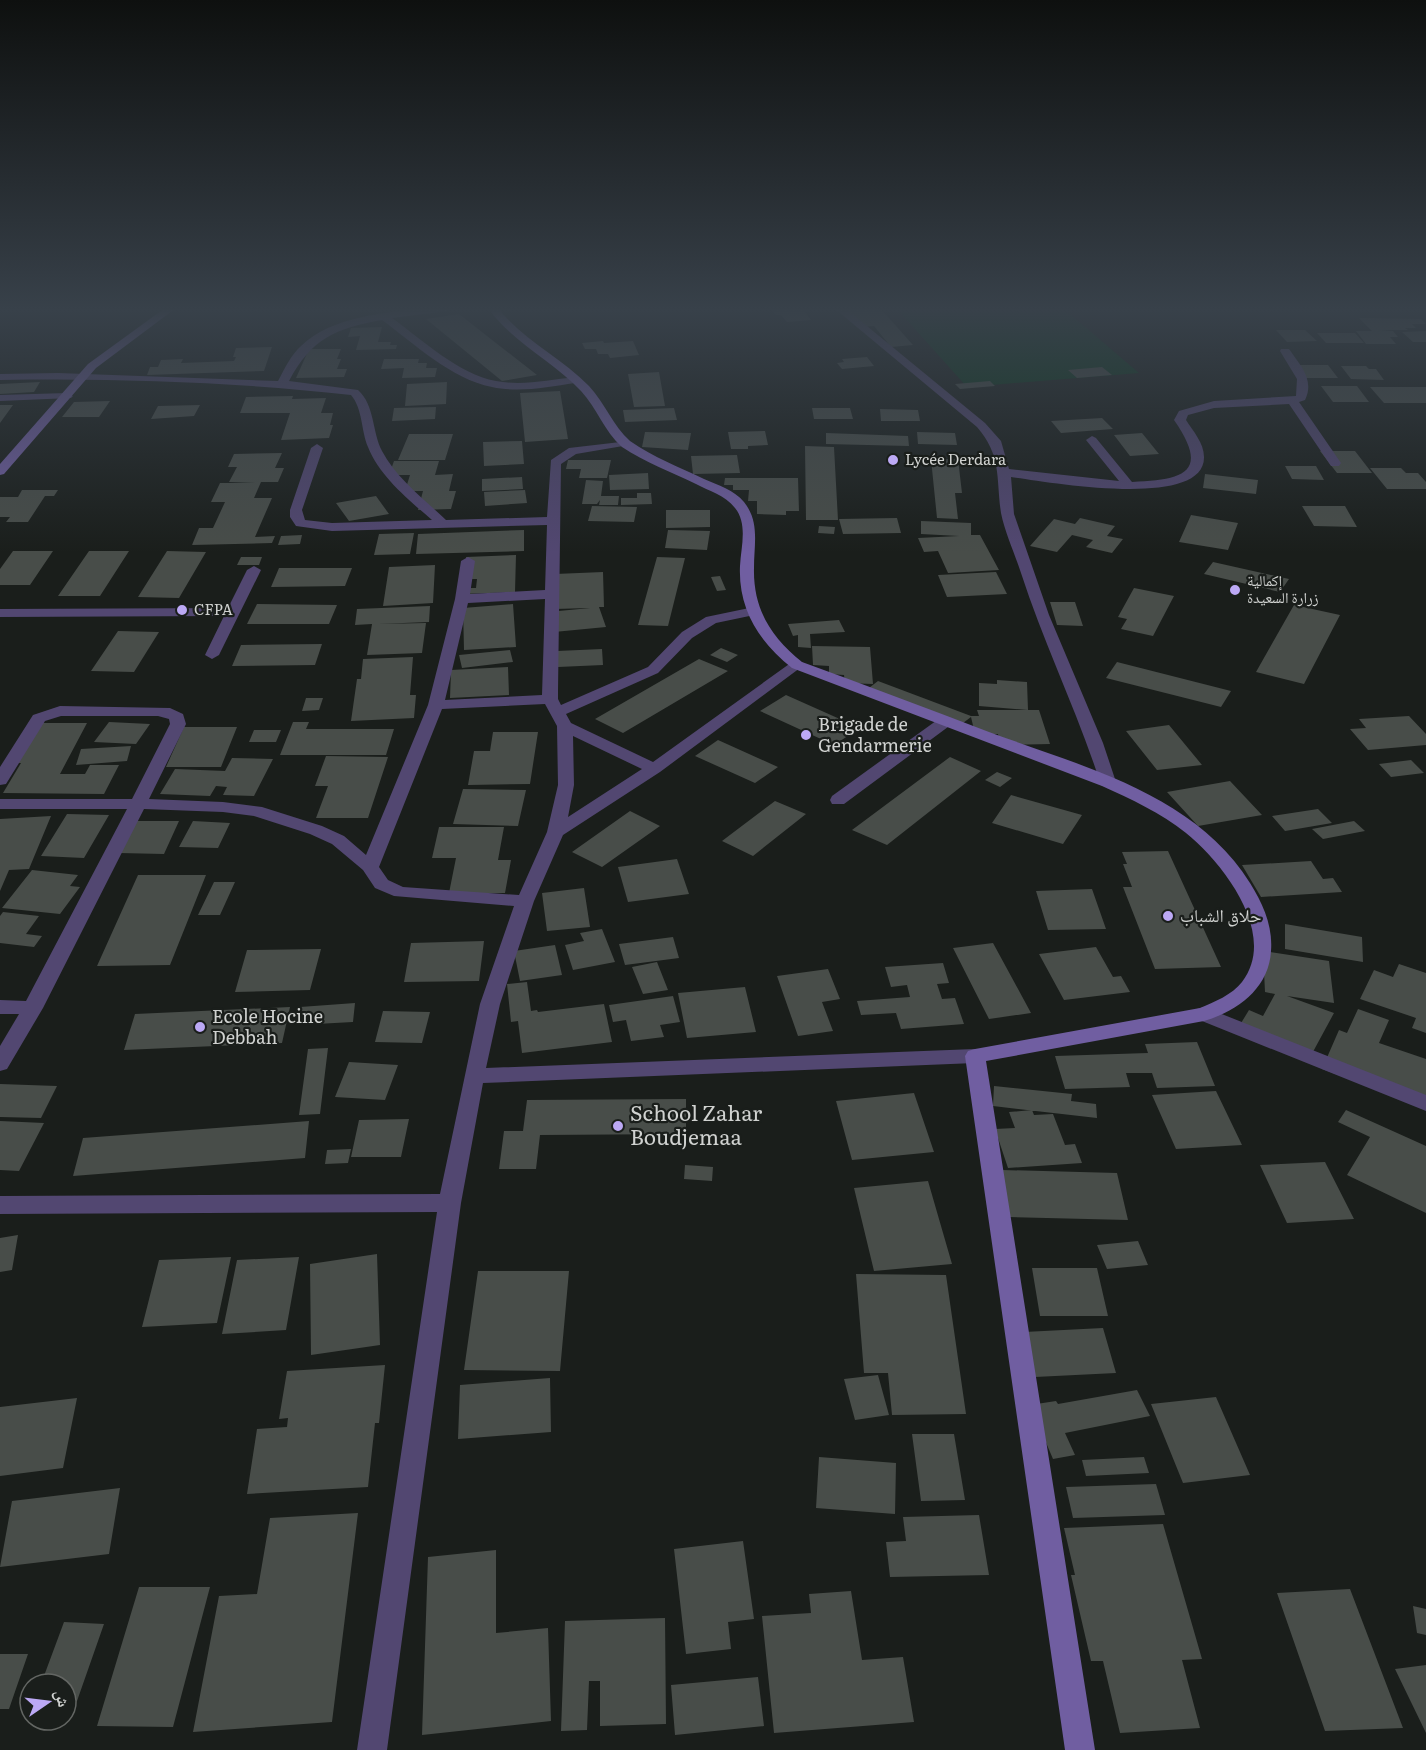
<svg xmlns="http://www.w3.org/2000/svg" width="1426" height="1750" font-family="Literata,'Noto Naskh Arabic',serif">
<rect width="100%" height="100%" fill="#1a1e1b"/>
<path fill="#07381a" d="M896 308H1063L1139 373 967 387Z"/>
<path fill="#484d49" d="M770 308H807L811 312H805L811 320 787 322 781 315H776Z
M844 308H880L913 345 891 347 874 326 860 327Z
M459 314 537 375 502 381 426 319Z
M1359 318 1421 319 1426 324H1412L1416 328H1405L1408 330H1379L1393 331 1398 337H1390L1396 344H1366L1356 331H1372Z
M382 327 378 342H391L390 345H397L396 349 356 350 360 336 348 337 351 328Z
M1276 330H1305L1317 341 1287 342Z
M1426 331V342H1413L1402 332Z
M1317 333H1355L1364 343H1326Z
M603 341 604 343 633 341 639 355 610 358 608 354H598L596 349H585L582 343Z
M272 347 264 371 147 375 150 367H158L161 360 183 359 181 363 234 361 236 357H233L236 348Z
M309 349H341L337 359H341L337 369H347L344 377 296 378Z
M867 357 874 366 842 369 837 363 844 362 842 359Z
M384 359H419L418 363H427L426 368H437L435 377 402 378 404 368 381 369Z
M1298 365H1328L1338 378H1306Z
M1341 366H1366L1369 369H1376L1384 380 1351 379Z
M1102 367 1112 375 1077 378 1068 370Z
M659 372 665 406 634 407 628 374Z
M990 381 995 386 960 389 955 384Z
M40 382 34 392 0 394V384Z
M447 382 446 404 405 406 407 384Z
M1321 386H1357L1369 402H1333Z
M1370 387H1426V403H1384Z
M560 391 568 439 525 442 520 393Z
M293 396 292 399 326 398 321 413H333L330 425H333L329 438 281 440 290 413H240L246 397Z
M110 401 99 417H62L74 402Z
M0 405H13L0 423Z
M200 405 194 416 151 419 158 406Z
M436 407 435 419 392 421 394 408Z
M674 408 677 420 625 422 623 410Z
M812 408H850L853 419H814Z
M880 409 918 410 920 421H881Z
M1102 418 1113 429 1061 433 1051 421Z
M765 431 768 445 748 446V449H731L728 432Z
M645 432 691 433 688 450 642 447Z
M917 432 955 433 957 445 918 444Z
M826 433 908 436 909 446 826 444Z
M1142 433 1159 454 1130 456 1114 435Z
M409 434H453L445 460H398Z
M522 441 524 464 484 466 483 442Z
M805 446 834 447 838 520H806Z
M1320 451H1355L1372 473H1337Z
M282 453 275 468H284L278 482H261L254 498H272L255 537 275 536 272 543 192 545 199 528H213L225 502H211L220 483H255L229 482 237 467H228L234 454Z
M737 455 740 473 693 474 691 456Z
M931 459H958L962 493H955L958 519 937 518Z
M568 460H611L607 478H579L581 469H566Z
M394 461H439L435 475 453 474 449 491H456L451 509 418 510 423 491H405L410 475H389Z
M1285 466H1316L1324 480 1292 479Z
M1370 468H1401L1406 473H1418L1426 482V489H1387Z
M648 473 649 489 610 490 609 475Z
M1205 474 1258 480 1256 494 1203 488Z
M522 477 523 489 482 491V479Z
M725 478H798L799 511H786V515L757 514V501H748L749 490H733V485H724Z
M586 480 603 481 601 496H619L618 505H599L600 500 597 504H582Z
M22 490H58L54 496H45L28 522H6L10 517H0V497H18Z
M525 490 527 503 485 506 484 492Z
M637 493H651L652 504 621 505V498H637Z
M376 496 389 514 349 521 336 503Z
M592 506 637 507 634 522 588 521Z
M1302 506H1345L1357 527 1314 526Z
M666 510H710V527L666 528Z
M1191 515 1238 523 1228 550 1179 542Z
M897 518 901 533 843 534 839 519Z
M1080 518 1115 526 1107 536 1123 539 1112 553 1086 547 1093 540 1072 535 1057 552 1030 546 1054 519 1075 524Z
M921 521 971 523V535H980L999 570 948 573 938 551 924 552 918 538 959 536 921 534Z
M819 526 835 527 834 534 818 533Z
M524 530V551L416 554 418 534Z
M668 530 710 531 707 550 665 548Z
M414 533 410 554 374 555 379 534Z
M302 535 300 544 278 545 281 536Z
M13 551H53L30 585H0V569Z
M89 551H129L100 596H58Z
M167 551 206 552 179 598 138 597Z
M516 555 515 592 460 594 461 588H476L477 579H465L466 557Z
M241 557H262L259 565H237Z
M657 557 685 558 668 626 638 625Z
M1213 562 1289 579 1280 592 1204 574Z
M435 565 433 603 383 606 389 567Z
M279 568H352L345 586 271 587Z
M603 572 604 607H599L606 627 554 632 548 612 590 608 555 609V574Z
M996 572 1007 594 947 597 938 575Z
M720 576 726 590 717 591 711 577Z
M1134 588 1174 596 1153 636 1121 629 1127 619 1118 617Z
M1050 602H1075L1083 626 1057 625Z
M257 604 337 605 329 624H247Z
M513 604 516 647 464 650 463 608Z
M1294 605 1340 615 1304 684 1256 672Z
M430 606 429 622 378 624 426 623 422 653 367 655 372 624 355 625 357 609Z
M839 620 845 632 810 634 811 648 798 647V635L793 636 788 624Z
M118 631 159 632 134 672 91 671Z
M322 644 315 665 232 666 241 645Z
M812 646 870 647 873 684 845 683 844 675 829 674V666L813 665Z
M721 648 738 655 727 662 710 655Z
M602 649 603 665 558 667 557 651Z
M510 650 513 662 462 668 459 655Z
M413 657 410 695H416L414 718 351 721 357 679H361L363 659Z
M699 659 728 671 623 733 595 719Z
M1117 662 1231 691 1221 707 1106 678Z
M508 667 509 695 450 698 451 670Z
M997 680 1027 682 1028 710 979 706V683L997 684Z
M878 681 971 716H979L977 710H1039L1050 744 1000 745 998 734H975L971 717 959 726 865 691Z
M786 695 860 728 834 745 760 711Z
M306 698H323L319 710 302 711Z
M1409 716 1426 734V745L1368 750 1350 729 1366 728 1359 719Z
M109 722 150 724 136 744 94 742Z
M293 722H309L306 729H394L386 755H280Z
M31 723H87L60 774H85L90 765H119L104 794 3 793 21 763H8Z
M1169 725 1202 765 1157 770 1126 731Z
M184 727H237L221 767H166Z
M254 730H281L276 742H249Z
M493 732H538L530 784 468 785 474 751H490Z
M718 740 778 767 755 783 695 756Z
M131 746 127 761 76 765 81 749Z
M326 756 388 757 368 818H316L328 786H315Z
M950 757 981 771 887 845 852 830Z
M232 758 273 759 254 796 223 795 227 787 216 786 210 796 160 794 175 769 225 771Z
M1411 760 1424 773 1391 777 1379 764Z
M997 772 1012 778 1000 787 985 780Z
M1230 781 1262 815 1198 826 1167 792Z
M463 789 526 790 518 826 453 824Z
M1011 795 1082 815 1063 844 992 823Z
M775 801 806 814 753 856 722 841Z
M1318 809 1332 823 1285 831 1272 816Z
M630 811 660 826 602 867 572 852Z
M67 814 109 815 84 858 41 856Z
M51 816 29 869 9 870 0 891V819Z
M135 821H179L164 854 119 853Z
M193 821 230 823 218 848 179 847Z
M1354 821 1365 831 1323 839 1312 829Z
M439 827H504L498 860H511L505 893H449L456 858H432Z
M1168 851 1221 967 1155 969 1123 887H1132L1123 864H1127L1122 852Z
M677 859 689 894 628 902 618 867Z
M1311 861 1323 879 1333 878 1342 892 1261 897 1242 865Z
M32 870 78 875 70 886 80 887 60 914 2 908Z
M138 875H206L170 965 97 966Z
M214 882H235L220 915H198Z
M584 888 590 927 547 931 542 893Z
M1092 889 1106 929 1048 930 1036 891Z
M3 912 39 916 26 934 42 936 34 947 0 943V916Z
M1285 924 1362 937 1363 962 1285 949Z
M602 929 615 962 573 970 565 945 584 941 580 933Z
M673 937 679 958 625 965 619 944Z
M484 941 479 981 404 982 411 943Z
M993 943 1031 1013 989 1019 953 948Z
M555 945 562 975 520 981 514 951Z
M1096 947 1113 977 1121 976 1130 992 1064 1000 1039 954Z
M321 949 310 990 235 992 247 950Z
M1263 951 1329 961 1334 1003 1287 996 1334 1013 1308 1061 1235 1033 1249 1010 1263 1016 1275 994 1265 992Z
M657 962 668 990 643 994 632 967Z
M943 963 949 983 937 984 942 999 955 998 964 1024 901 1029 896 1013 861 1015 857 1001 910 997 907 985 891 987 885 967Z
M1399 964 1426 973V1033L1412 1028 1416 1018 1360 999 1374 970 1393 977Z
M828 969 840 999 822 1002 833 1031 798 1036 777 976Z
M527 982 531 1011 537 1010 538 1012 604 1004 612 1042 522 1053 518 1021 511 1022 507 984Z
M745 987 756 1032 687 1038 678 993Z
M673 996 680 1022 660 1025 664 1037 631 1041 626 1020 613 1022 609 1005Z
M355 1003 353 1022 298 1025 300 1007Z
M290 1007 282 1043 124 1050 135 1014Z
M1358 1009 1389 1020 1379 1043 1426 1059V1107L1322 1069 1339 1030 1347 1033Z
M383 1011 430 1012 422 1043 375 1042Z
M1197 1042 1215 1086 1157 1088 1152 1073H1126L1130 1087 1065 1089 1055 1056 1148 1053 1145 1044Z
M328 1048 320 1114 299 1115 308 1049Z
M349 1062 398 1065 385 1100 335 1097Z
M0 1084 57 1086 41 1118 0 1117Z
M994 1086 1072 1094 1071 1101 1096 1104 1097 1118 993 1106Z
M1216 1091 1242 1145 1176 1149 1152 1095Z
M914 1093 934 1152 852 1160 836 1101Z
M686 1099V1134L540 1135 536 1169H499L504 1131H523L527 1100Z
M1032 1110 1034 1115 1053 1114 1065 1145 1075 1144 1082 1163 1008 1168 995 1129 1015 1128 1009 1112Z
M1346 1110 1426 1146V1213L1347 1175 1370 1137 1338 1122Z
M409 1119 401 1157H351L359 1120Z
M0 1121 44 1123 19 1171 0 1170Z
M309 1121 305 1158 73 1176 83 1138Z
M351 1149 348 1163 325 1164 327 1150Z
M1325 1162 1354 1219 1287 1223 1260 1165Z
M685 1165 713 1167 712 1181 684 1179Z
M1002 1170 1117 1173 1128 1220 1009 1217Z
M928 1181 952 1264 874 1271 854 1188Z
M18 1235 12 1270 0 1272V1238Z
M1138 1241 1148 1265 1107 1269 1097 1245Z
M377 1254 380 1345 311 1355 310 1264Z
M231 1257 217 1323 142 1327 159 1260Z
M299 1257 286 1330 222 1334 237 1260Z
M1032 1268H1097L1108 1316H1040Z
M478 1271H569L560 1371 464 1370Z
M856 1274 946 1275 966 1414 892 1415 888 1373H864Z
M1103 1328 1116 1373 1035 1377 1024 1332Z
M385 1365 379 1423H375L368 1487 247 1494 257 1429 287 1427 288 1418 279 1419 287 1371Z
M878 1375 889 1415 855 1420 844 1379Z
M550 1378 551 1432 458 1439 460 1385Z
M1137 1390 1150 1416 1065 1433 1075 1455 1053 1459 1030 1405 1056 1401 1058 1404Z
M1216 1397 1250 1475 1183 1483 1151 1404Z
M77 1398 63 1468 0 1476V1407Z
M912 1434H954L965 1500 921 1501Z
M819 1457 896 1463 895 1514 816 1508Z
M1144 1457 1149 1473 1086 1476 1082 1460Z
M1156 1484 1165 1515 1073 1518 1066 1487Z
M120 1488 109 1554 0 1567 12 1501Z
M358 1513 332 1722 193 1732 219 1596 257 1594 270 1518Z
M979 1515 989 1575 890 1577 886 1542 906 1541 903 1517Z
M1163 1524 1202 1659 1182 1660 1200 1728 1120 1733 1103 1661H1091L1071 1575H1075L1064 1528Z
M743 1541 754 1619 728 1622 731 1649 686 1654 674 1549Z
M496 1550V1633L548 1628 551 1721 422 1735 428 1557Z
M139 1587H210L173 1727 97 1726Z
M1350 1589 1403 1728 1325 1731 1277 1593Z
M851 1591 862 1660 903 1657 914 1722 774 1733 762 1616 811 1613 809 1594Z
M1413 1606 1426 1609V1635L1417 1633Z
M665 1618 666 1724 600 1726V1681H589L587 1730 561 1731 565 1621Z
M64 1622 104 1624 77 1701 66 1700V1684H41Z
M0 1654H28L9 1709H0Z
M1426 1665V1733L1395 1669Z
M758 1677 764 1726 675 1735 671 1685Z"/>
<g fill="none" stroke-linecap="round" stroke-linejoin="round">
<path fill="#524771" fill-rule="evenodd" d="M425 308H453L448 311 392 318C423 340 458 374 496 381 522 386 549 380 575 377L580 380 575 383C548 387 519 393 492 387 451 379 415 344 382 320 336 328 311 339 289 381L358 390C375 405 372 432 382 451 396 478 424 499 446 520L547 517 551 460 569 448 629 441V445L576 454 561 464 558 691V699L561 705 648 667 682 632 706 617 754 607 761 611 759 614 716 623 692 638 658 673 566 714 571 723 653 762 792 662H802L804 665 660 772 563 835 534 901 500 1004 486 1068 975 1049 982 1051 985 1056 982 1061 975 1063 483 1083 461 1203 387 1750H357L437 1212 0 1214V1196L440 1194 480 1004 514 906 394 896 375 888 363 870 332 844 310 834 254 816 223 812 144 809 43 1008 7 1069 0 1071V1046L19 1014H0V1000L26 1001 127 809H0V799H132L170 724 169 719 158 716H61L45 721 6 784 0 785V767L33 715 60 706 170 708 183 714 186 724 149 799 223 802 262 807 322 826 344 836 366 855 428 705 455 599 461 561 468 557 475 561 470 594 545 590 547 525 332 531 296 526 290 517V510L311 448 317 444 323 448 302 510 305 520 332 523 432 520C409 500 380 477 368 447 361 431 363 409 351 395 235 382 117 378 0 380V374L58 373 278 381C285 368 291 355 301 346 332 316 385 313 425 308ZM545 599 542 695 445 700 468 603ZM545 704 557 726 558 785 547 832 519 895 403 887 388 880 379 867 442 709ZM573 736 642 769 568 817 574 785Z
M834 308H845L985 423 1001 441 1009 469 1119 481 1086 440 1092 436 1096 438 1132 482C1183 480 1211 473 1174 420L1179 411 1214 401 1296 396 1297 379 1280 351 1281 349H1289C1300 365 1315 380 1305 400L1299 402 1341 463 1339 466H1331L1289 404 1214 408 1188 415 1186 420C1193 431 1204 443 1204 457 1205 511 1043 481 1011 477L1014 514 1049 615 1103 743 1116 782 1114 786H1102L1100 782C1077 711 1044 644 1021 573 1015 554 1005 533 1001 513 996 478 1002 456 977 427Z
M67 393 73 396 71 398 0 401V395Z
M254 566 261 570 219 655 212 659 205 655 224 616 0 617V609L228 608 247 570Z
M946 716 952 718 954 721 952 724 844 804H832L830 800 832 796 940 718Z
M1204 1007 1426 1095V1111L1197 1019 1194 1014 1197 1009Z"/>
<path fill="#705ea1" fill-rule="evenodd" d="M165 308H176L96 368 4 474 0 475V464L88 364Z
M488 308H498C523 340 561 357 589 386 605 403 613 426 630 441 653 457 679 467 704 479 718 485 734 490 744 502 760 522 754 544 754 568 753 609 771 637 802 662 865 685 927 708 989 732 1081 766 1195 794 1250 883 1263 904 1273 926 1271 951 1269 988 1238 1011 1204 1021L986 1061 1095 1750H1065L965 1056 968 1051 975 1049 1200 1008C1214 1002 1232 995 1242 982 1279 934 1222 862 1186 833 1161 813 1131 799 1102 786L792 668C759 642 738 609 740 566 741 547 748 524 735 508 725 495 709 491 696 484 671 472 645 462 622 447 604 431 597 408 581 391 552 360 513 343 488 308Z"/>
</g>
<linearGradient id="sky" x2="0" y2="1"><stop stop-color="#0e100f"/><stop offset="0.56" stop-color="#38414a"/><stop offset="1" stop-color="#38414a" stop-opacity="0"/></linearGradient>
<rect width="1426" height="553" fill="url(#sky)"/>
<g fill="#bca9f5" stroke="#1a1e1b" stroke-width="2">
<circle cx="893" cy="460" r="6"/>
<circle cx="1235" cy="590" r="6"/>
<circle cx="182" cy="610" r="6"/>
<circle cx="806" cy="735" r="6"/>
<circle cx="1168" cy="916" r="6"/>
<circle cx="200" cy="1027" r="6"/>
<circle cx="618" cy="1126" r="6"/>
</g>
<g text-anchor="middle" stroke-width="4.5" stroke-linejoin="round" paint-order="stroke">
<g font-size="15" fill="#d0d2d0" stroke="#1a1e1b" text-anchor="start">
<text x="905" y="465">Lycée Derdara</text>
<text x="1247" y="586">إكمالية<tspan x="1247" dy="17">زرارة السعيدة</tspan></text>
<text x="194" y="615">CFPA</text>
</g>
<g font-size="18" fill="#d0d2d0" stroke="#1a1e1b" text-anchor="start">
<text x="818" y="731">Brigade de<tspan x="818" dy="21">Gendarmerie</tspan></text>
<text x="1180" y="922">حلاق الشباب</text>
<text x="212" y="1023">Ecole Hocine<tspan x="212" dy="21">Debbah</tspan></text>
</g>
<g font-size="21" fill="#d0d2d0" stroke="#1a1e1b" text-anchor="start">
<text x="630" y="1121">School Zahar<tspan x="630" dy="24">Boudjemaa</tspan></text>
</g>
</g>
<g transform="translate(48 1702) rotate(76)"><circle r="28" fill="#1a1e1b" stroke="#636663" stroke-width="1.5"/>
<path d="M0-4.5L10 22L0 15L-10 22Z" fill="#bca9f5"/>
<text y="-9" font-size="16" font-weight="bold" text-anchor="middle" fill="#d0d2d0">ش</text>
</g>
</svg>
